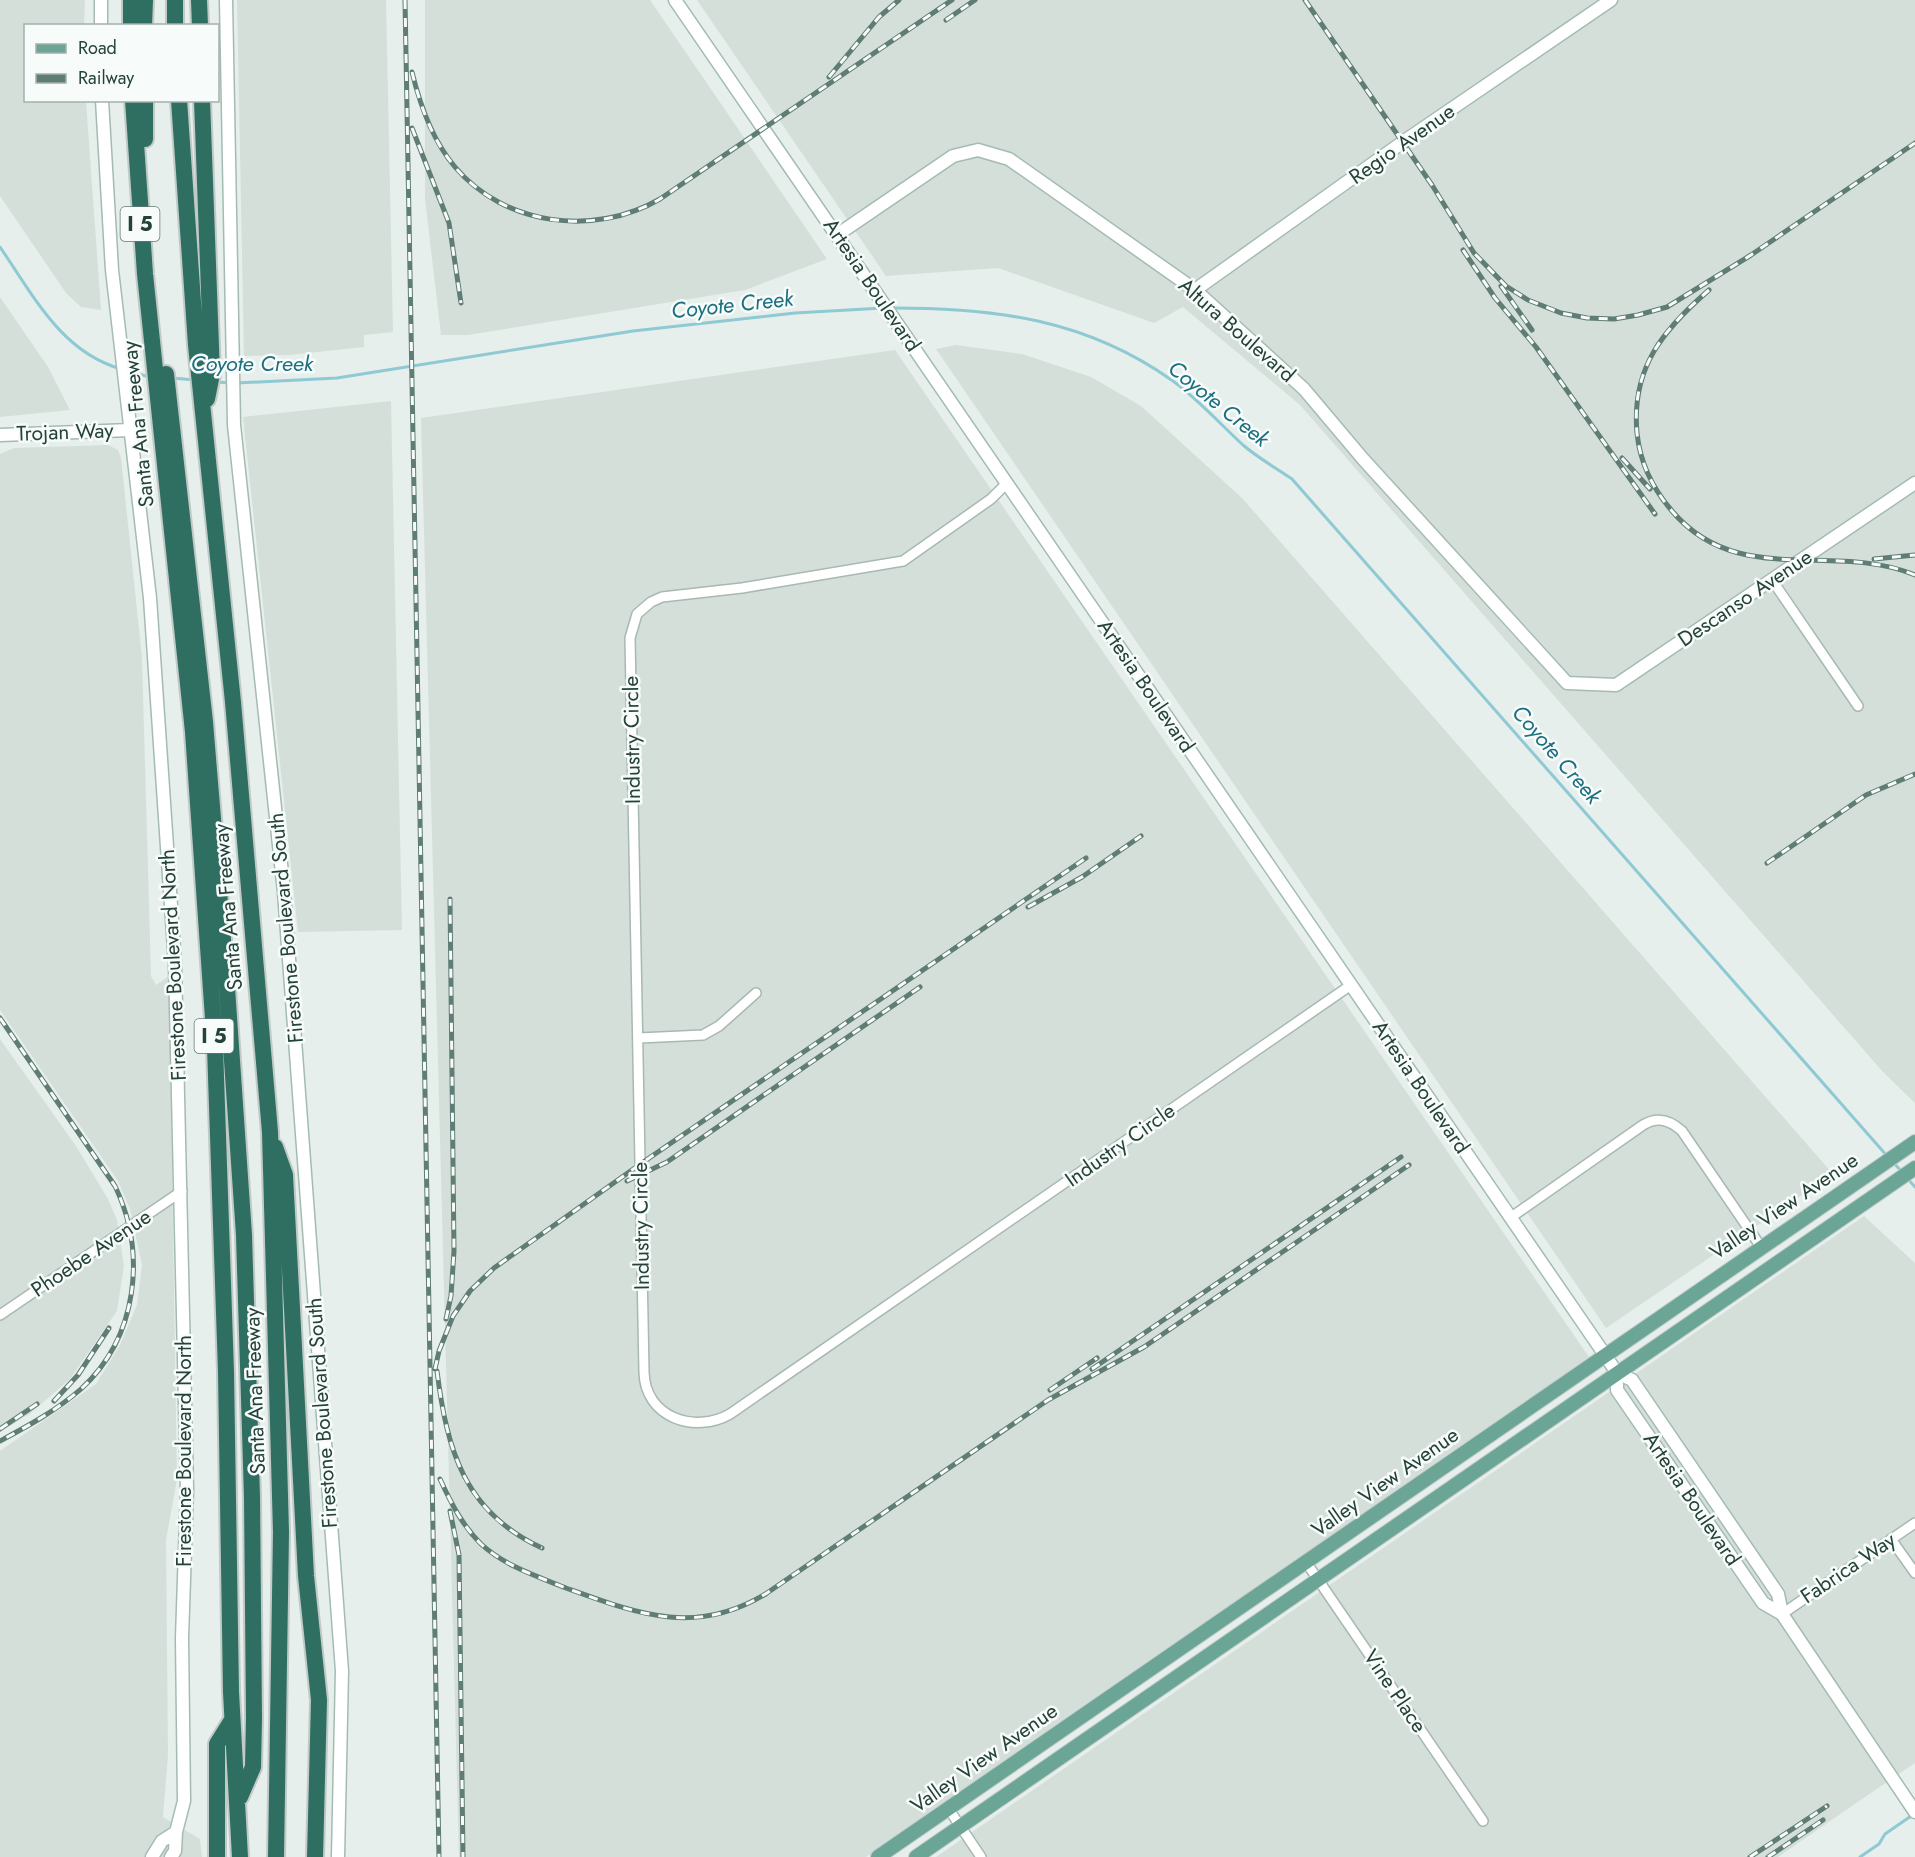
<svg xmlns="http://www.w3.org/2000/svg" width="1915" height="1857" font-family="Jost,sans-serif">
<rect width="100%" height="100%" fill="#e6efeb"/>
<path fill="#d4dfda" d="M0 0H85L84 25 26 26V100L86 101 101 310 81 307 66 293 0 196Z
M237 0H386L393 332 364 335V347L289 355 244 356Z
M425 0H650L827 259 745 290 468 335H441L425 199Z
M697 0H1915V1103L1883 1072 1300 405 1183 307 1154 323 998 268 886 276Z
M0 297 48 367 70 410 0 417Z
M956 345 1022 354 1091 377 1141 406 1242 498 1833 1174 1606 1328 936 349Z
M895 350 1589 1357 866 1857H459L421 418Z
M391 401 402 930 298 932 243 417Z
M108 445 118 450 121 458 142 658 151 976 156 985 169 976 177 1479 166 1540 168 1755 163 1817 200 1839 202 1857H0V1451L96 1384 120 1345 137 1305 142 1265 130 1209 118 1181 0 1010V454L14 448Z
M0 1039 76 1146 108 1199 117 1220 124 1266 117 1311 70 1379 31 1413 0 1432Z
M1864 1216 1915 1263V1763L1862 1799 1778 1857H936Z"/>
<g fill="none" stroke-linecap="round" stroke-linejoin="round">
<path stroke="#8ec9d4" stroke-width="3" d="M0 247C33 295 61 352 121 369
M892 308C996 308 1086 319 1173 381 1199 400 1220 424 1243 445 1258 458 1276 468 1292 479L1888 1157
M127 371 150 377
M172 378 195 380
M216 382 231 383
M237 383 337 378 633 331 795 313 883 308
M1892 1161 1902 1172
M1908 1179 1915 1187
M1860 1857 1879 1844 1885 1834 1914 1814"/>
<g stroke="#a8b8b2" stroke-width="12">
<path id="street" d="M1007 483 991 499 903 561 742 588 662 597 651 602 637 614 630 638 644 1372C645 1418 695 1434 730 1414L1351 985
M1772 580 1858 706
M639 1038 703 1035 719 1026 756 993
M1510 1218 1643 1125C1658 1116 1670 1120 1682 1131L1761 1247
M0 1315 182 1191
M1891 1539 1915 1573
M1306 1562 1483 1821
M1782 1614 1915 1523
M948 1808 981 1857"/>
</g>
<g stroke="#a4bbb3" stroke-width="15">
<path id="secondary" d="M226 0 234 425 284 892 342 1671 338 1857
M675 0 1605 1355 1617 1373V1390L1763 1603 1782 1614
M101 26V0
M102 100 112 270 150 598 175 964 187 1490 182 1638 184 1801 176 1832 175 1851 171 1857
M837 235 953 156 978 150 1009 159 1195 290 1304 389 1363 459 1567 683 1616 685 1915 483
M1195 290 1403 142 1611 0
M0 435 130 430
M1617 1373 1632 1380 1778 1594 1782 1614 1915 1812
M152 1857 162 1841 176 1832"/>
</g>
<g stroke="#c2cac8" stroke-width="16">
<path id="primary" d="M878 1857 1915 1142
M916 1857 1915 1168"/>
</g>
<g stroke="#c2cac8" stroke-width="20">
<path id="highway" d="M199 0 200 26
M131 26V0
M144 26 145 0
M175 26V0
M133 100 145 274 193 732 215 1047 226 1372 231 1692 240 1857
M145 100V139
M179 100 196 345 233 702 270 1132 281 1532 276 1857
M202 100 212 374 207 399
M166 374 205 722 227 988 244 1235 252 1497 254 1718 253 1767 240 1797
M275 1147 285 1175 306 1576 319 1700 315 1857
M217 1857V1744L232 1720"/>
</g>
<use href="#street" stroke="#fff" stroke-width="9"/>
<use href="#secondary" stroke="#fff" stroke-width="12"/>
<use href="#primary" stroke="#6aa596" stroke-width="14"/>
<use href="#highway" stroke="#2f6f62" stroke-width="16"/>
<g stroke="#5f7d75" stroke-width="5">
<path id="rail" d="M405 0 439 1857
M1305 0 1432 185 1474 253 1506 286 1528 300 1561 313 1587 318 1614 319 1638 315 1667 307 1751 255 1915 143
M946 20 975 0
M412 72C420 105 432 140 455 167 505 226 594 237 660 199L952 0
M829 77 879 17 899 0
M412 128 449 223 461 303
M1463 250 1495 298 1536 347 1655 514
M1501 286 1532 330
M1709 290C1663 330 1631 368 1637 433 1640 463 1653 489 1672 511 1738 589 1833 541 1915 575
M1622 458 1650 489
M1874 559 1915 555
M1767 863 1866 795 1915 774
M1028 907 1082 877 1141 836
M0 1018 115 1186C147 1253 138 1337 81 1389 57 1410 28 1426 0 1441
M627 1181 667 1162 920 987
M446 1319 451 1296 454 1251 450 899
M435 1369 439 1351 453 1316 470 1291 494 1268 639 1165 1086 858
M1092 1369 1401 1157
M437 1371C447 1450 464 1512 542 1548
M1050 1390 1097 1358
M54 1401 78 1375 109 1328
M0 1429 37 1404
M440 1479C451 1503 462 1525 481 1544 505 1566 536 1576 566 1588 638 1614 696 1637 767 1593L1048 1400 1144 1347 1409 1165
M450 1511 459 1555 463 1857
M1750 1857 1827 1806
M1768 1857 1823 1820"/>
</g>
<use href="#rail" stroke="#f7fbf9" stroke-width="3" stroke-dasharray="9" stroke-linecap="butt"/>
</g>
<g text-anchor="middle" stroke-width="5" stroke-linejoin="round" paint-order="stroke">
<g fill="#f7fbf9" stroke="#637a73" stroke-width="1.5">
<rect x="120.5" y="207" width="39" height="34" rx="4.5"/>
<rect x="194.5" y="1019" width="39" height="34" rx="4.5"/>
</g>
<g font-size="20" font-weight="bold" fill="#24423a">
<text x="140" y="231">I 5</text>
<text x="214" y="1043">I 5</text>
</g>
<g font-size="21" fill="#24423a" stroke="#f7fbf9">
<text transform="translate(1402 144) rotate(-35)" y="7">Regio Avenue</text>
<text transform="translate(872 285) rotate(56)" y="7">Artesia Boulevard</text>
<text transform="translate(1237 330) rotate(41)" y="7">Altura Boulevard</text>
<text transform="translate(138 424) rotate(-96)" y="7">Santa Ana Freeway</text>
<text transform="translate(65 432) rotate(-2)" y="7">Trojan Way</text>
<text transform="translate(1745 598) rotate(-34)" y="7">Descanso Avenue</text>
<text transform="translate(1146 686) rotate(56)" y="7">Artesia Boulevard</text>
<text transform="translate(632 740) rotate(-91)" y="7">Industry Circle</text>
<text transform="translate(228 907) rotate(-95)" y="7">Santa Ana Freeway</text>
<text transform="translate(286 928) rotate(-95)" y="7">Firestone Boulevard South</text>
<text transform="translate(173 965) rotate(-93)" y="7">Firestone Boulevard North</text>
<text transform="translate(1421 1087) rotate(56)" y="7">Artesia Boulevard</text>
<text transform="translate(1120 1145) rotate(-35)" y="7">Industry Circle</text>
<text transform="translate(1784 1206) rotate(-34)" y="7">Valley View Avenue</text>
<text transform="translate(641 1226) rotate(-91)" y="7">Industry Circle</text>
<text transform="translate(91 1253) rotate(-34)" y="7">Phoebe Avenue</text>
<text transform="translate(255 1391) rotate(-92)" y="7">Santa Ana Freeway</text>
<text transform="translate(322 1413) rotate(-94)" y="7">Firestone Boulevard South</text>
<text transform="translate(184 1451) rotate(-90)" y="7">Firestone Boulevard North</text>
<text transform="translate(1385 1482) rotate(-35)" y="7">Valley View Avenue</text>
<text transform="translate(1692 1499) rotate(56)" y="7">Artesia Boulevard</text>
<text transform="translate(1848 1568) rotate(-34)" y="7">Fabrica Way</text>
<text transform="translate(1395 1691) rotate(56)" y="7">Vine Place</text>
<text transform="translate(984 1758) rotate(-35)" y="7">Valley View Avenue</text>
</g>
<g font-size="22" font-style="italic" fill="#1c6f80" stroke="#f7fbf9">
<text transform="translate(732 304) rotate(-6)" y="8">Coyote Creek</text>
<text x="252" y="371">Coyote Creek</text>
<text transform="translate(1219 403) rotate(39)" y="8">Coyote Creek</text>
<text transform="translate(1557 754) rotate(49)" y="8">Coyote Creek</text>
</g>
</g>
<rect x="24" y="24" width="195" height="78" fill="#f7fbf9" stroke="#a3b1ad" stroke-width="1.5"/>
<rect x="36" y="44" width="30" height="9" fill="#6aa596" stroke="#a3b1ad" stroke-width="1.5"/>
<text x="78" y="54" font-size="18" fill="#24423a">Road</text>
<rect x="36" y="74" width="30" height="9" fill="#5f7d75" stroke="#a3b1ad" stroke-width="1.5"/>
<text x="78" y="84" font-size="18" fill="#24423a">Railway</text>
</svg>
